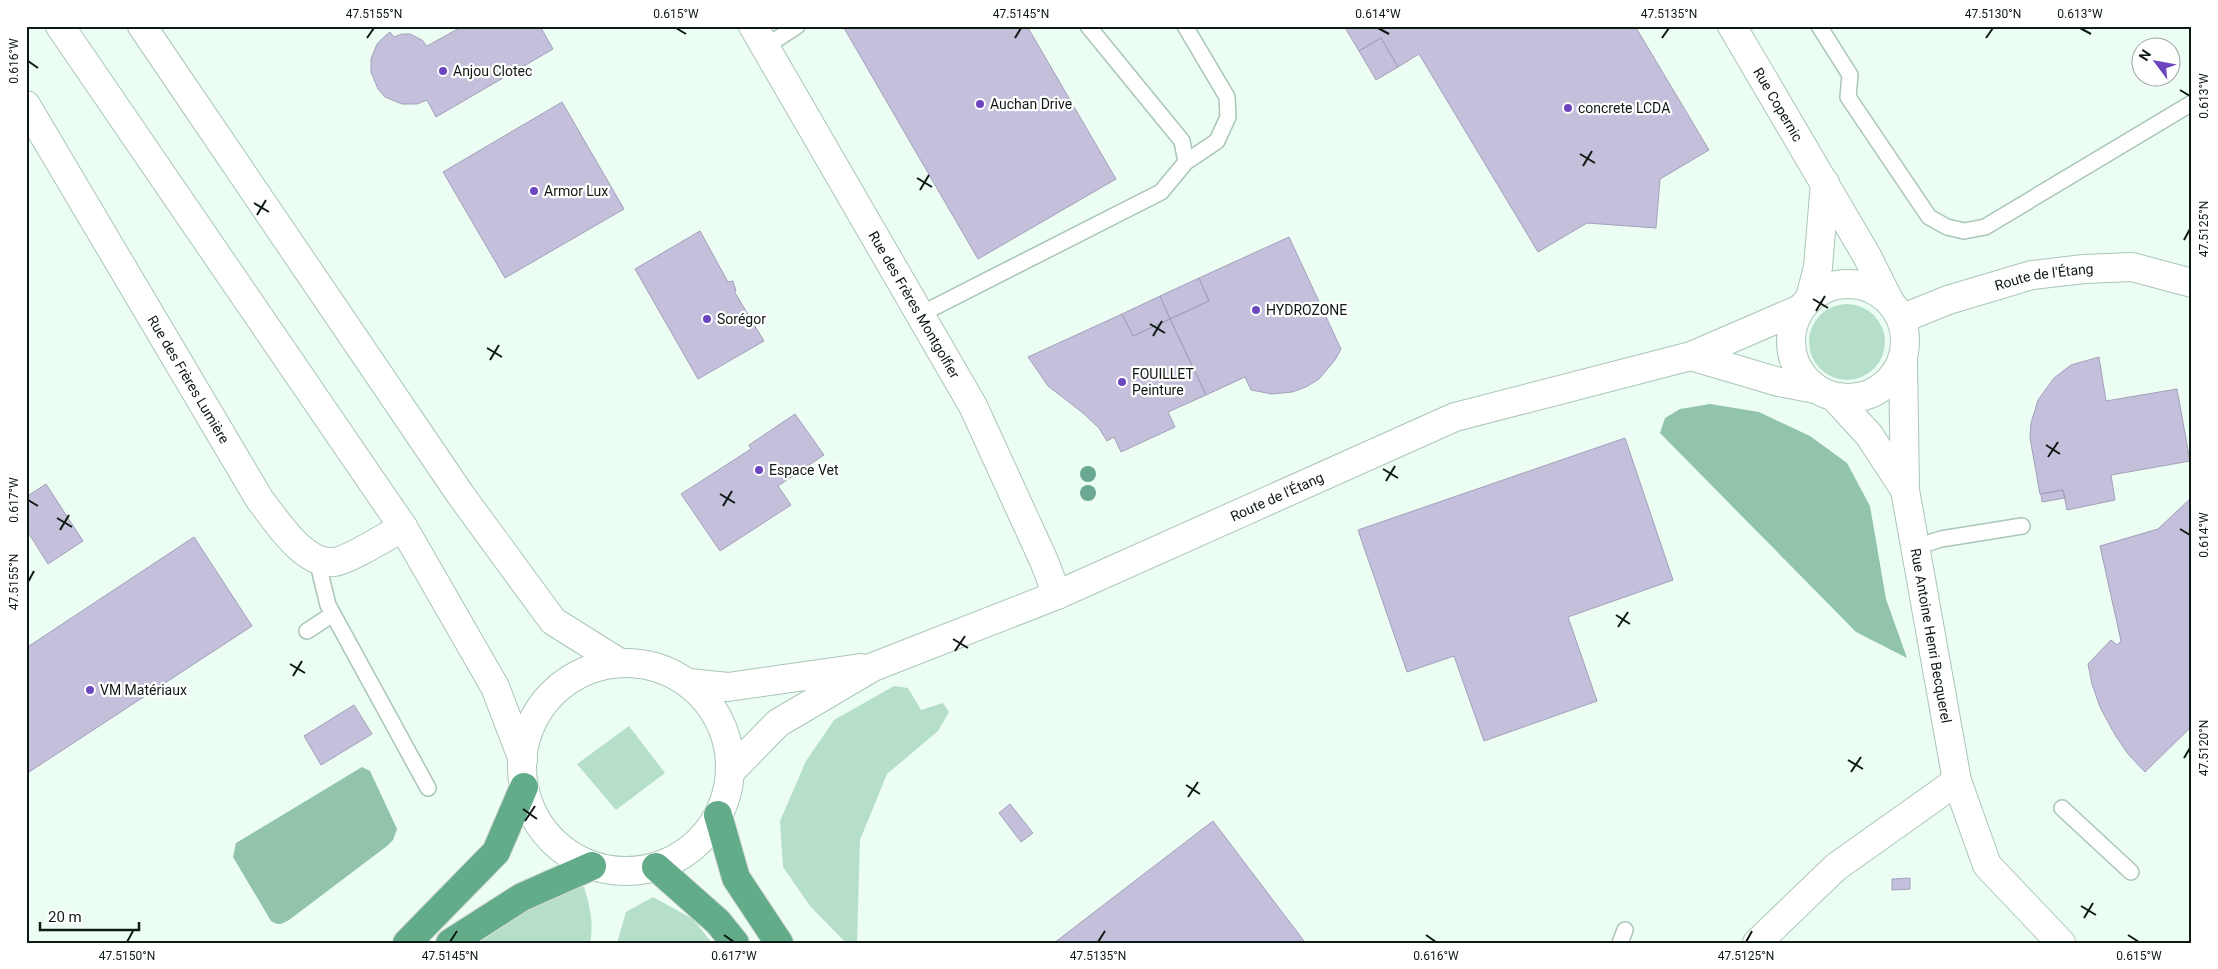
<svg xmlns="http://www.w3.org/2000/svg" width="2218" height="969" font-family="Roboto,sans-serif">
<rect width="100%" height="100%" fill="#ecfdf4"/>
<path fill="#b6dfca" d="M1809 342a38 38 0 1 1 76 0a38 38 0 1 1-76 0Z
M894 686 908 688 921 710 943 703 949 712 938 731 887 774 860 840 857 943H846L810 906 783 867 780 821 806 761 834 720Z
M629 726 665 773 616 810 577 764Z
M584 887C590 906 594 924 590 943H469L564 888Z
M653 897 693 919 712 943H617L626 912Z"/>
<path fill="#92c4ab" d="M1710 404 1759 412 1810 436 1847 463 1870 506 1886 599 1907 658 1856 632 1660 433 1665 418 1680 409Z
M362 767 370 771 397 829 393 840 387 846 289 920C282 924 278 926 271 921L233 857 236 843Z"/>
<path fill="#c4bfda" stroke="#a4a0ba" d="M463 26H540L553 49 436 117 427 100 417 104H402L385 97 378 89 371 72V59L377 44 386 35 390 32 394 37 402 34H410L422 40 427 46Z
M847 26H1027L1116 179 978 259 844 28Z
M1344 26H1635L1709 150 1660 179 1656 228 1587 223 1538 252 1419 54 1398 67 1381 38 1359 51Z
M1381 38 1398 67 1376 80 1359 51Z
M562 102 624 209 505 278 443 172Z
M700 231 728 282 733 281 736 291H734L764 341 698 379 635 269Z
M1289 237 1341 349 1335 360 1319 379 1306 387 1292 392 1272 394 1251 390 1245 377 1206 395 1170 319 1209 301 1199 278Z
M1199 278 1209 301 1170 319 1160 296Z
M1160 296 1170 319 1133 336 1122 314Z
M1122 314 1133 336 1170 319 1206 395 1168 412 1175 427 1121 452 1114 437 1107 441 1099 428 1083 413 1048 386 1028 357Z
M2099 357 2106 401 2177 389 2190 461 2111 475 2115 500 2067 510 2063 490 2040 494 2030 438 2031 423 2038 400 2054 378 2071 365Z
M795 414 824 455 778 486 791 505 720 551 681 494 751 449 749 445Z
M1625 438 1673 580 1568 617 1597 701 1484 741 1454 656 1407 672 1358 530Z
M46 484 83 541 48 564 26 529V497Z
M2063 490 2065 498 2042 502 2041 494Z
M2192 497V726L2145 772 2128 754 2115 735 2100 707 2092 684 2088 664 2111 640 2117 645 2121 641 2100 546 2158 529Z
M194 537 252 626 26 774V641L29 646Z
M354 705 372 734 321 765 304 736Z
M1010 804 1033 833 1021 842 999 813Z
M1213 821 1304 941 1302 943H1054Z
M1910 878V889L1892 890V879Z"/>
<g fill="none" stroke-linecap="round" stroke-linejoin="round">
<g stroke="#aac6b7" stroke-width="18">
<path id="lane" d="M1185 26 1227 97 1228 117 1217 141 1186 162
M1819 26 1850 75 1848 97 1929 217 1947 227 1964 231 1985 227 2192 103
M765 47 797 26
M921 314 1161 192 1186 162 1182 141 1088 26
M1916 547 1941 539 2022 526
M317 560 328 605 428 788
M307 631 333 614
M2062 808 2131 872
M1620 943 1625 930"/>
</g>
<g stroke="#aac6b7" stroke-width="30">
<g id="street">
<path id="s1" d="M753 26 973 406 1044 561 1057 595"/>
<path id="s2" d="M1732 26 1867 256 1890 302"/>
<path id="s3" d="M26 105 260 500C276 520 304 566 334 562 347 561 389 535 403 527"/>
<path d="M1810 298 1818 267 1825 183"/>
<path id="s4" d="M1903 360 1905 490 1957 781 1987 865 2061 943"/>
<path d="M1835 398 1869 435 1905 490"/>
<path d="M1757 943 1836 867 1957 781"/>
</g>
</g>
<g stroke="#aac6b7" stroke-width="30">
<g id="secondary">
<path d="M60 26 403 527 495 687 523 760"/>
<path d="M142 26 460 494 553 621 620 663"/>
<circle cx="1848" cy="341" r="57"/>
<path id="s5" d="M1901 319 1948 300 2032 275 2084 269 2132 267 2192 283"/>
<path d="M1691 356 1779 382 1815 389"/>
<circle cx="626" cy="767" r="104"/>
<path d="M689 683 728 687 861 668"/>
<path id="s6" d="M731 771 778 723 873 667 1057 595 1455 417 1691 356 1800 309"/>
</g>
</g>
<g stroke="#d9dad9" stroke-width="30">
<path id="highway" d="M718 815 736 878 779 943
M656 867 718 922 735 943
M407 943 496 852 524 787
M450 943 522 897 592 866"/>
</g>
<use href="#lane" stroke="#fff" stroke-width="15"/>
<use href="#street" stroke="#fff" stroke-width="28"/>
<use href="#secondary" stroke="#fff" stroke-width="28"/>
<use href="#highway" stroke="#62ac89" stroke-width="28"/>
</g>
<g fill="#6ba892">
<circle cx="1088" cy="474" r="8"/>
<circle cx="1088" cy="493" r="8"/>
</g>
<path fill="none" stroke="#0f1914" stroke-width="2" d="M676 28 686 34M1378 28 1389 34M2080 28 2091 34M367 38 374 28M1015 38 1021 28M1662 38 1669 28M1986 38 1993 28M28 61 38 68M2180 90 2190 96M1580 154 1595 163M1583 166 1592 151M917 178 932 187M920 190 929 175M254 203 269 212M257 215 266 200M2184 240 2190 229M1813 299 1828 308M1816 311 1825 296M1150 324 1165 333M1153 336 1162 321M487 348 502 357M490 360 499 345M2046 445 2060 454M2048 457 2058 442M1383 469 1398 478M1386 481 1395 466M720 494 735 503M28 500 38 506M723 506 732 491M57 518 72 527M2180 529 2190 535M60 530 69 515M28 582 34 571M1616 615 1630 624M1618 627 1628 612M953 639 968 648M955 651 965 636M290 664 305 673M293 676 302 661M2184 758 2190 748M1848 760 1863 769M1851 772 1861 757M1186 785 1200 794M1188 797 1198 782M523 809 537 819M525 821 535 806M2081 906 2096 915M2084 918 2093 903M724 935 734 942M1426 935 1436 942M2128 935 2139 942M127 942 133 931M450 942 457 931M1098 942 1105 931M1746 942 1752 931"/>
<g fill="#6d46bf" stroke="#fff" stroke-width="2">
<circle cx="443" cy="71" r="5"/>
<circle cx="980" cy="104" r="5"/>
<circle cx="1568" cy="108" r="5"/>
<circle cx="534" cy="191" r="5"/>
<circle cx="1256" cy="310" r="5"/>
<circle cx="707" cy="319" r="5"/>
<circle cx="1122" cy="382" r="5"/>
<circle cx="759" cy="470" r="5"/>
<circle cx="90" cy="690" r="5"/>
</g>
<g text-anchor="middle" stroke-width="4.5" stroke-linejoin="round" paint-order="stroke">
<g font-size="14" fill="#0f1914" stroke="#fff" text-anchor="start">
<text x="453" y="76">Anjou Clotec</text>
<text x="990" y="109">Auchan Drive</text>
<text x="1578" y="113">concrete LCDA</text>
<text x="544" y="196">Armor Lux</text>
<text x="1266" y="315">HYDROZONE</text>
<text x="717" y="324">Sorégor</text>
<text x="1132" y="379">FOUILLET<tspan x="1132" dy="16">Peinture</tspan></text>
<text x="769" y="475">Espace Vet</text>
<text x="100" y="695">VM Matériaux</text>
</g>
<g font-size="14" fill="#0f1914" stroke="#fff">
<text dy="5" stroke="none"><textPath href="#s2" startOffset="91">Rue Copernic</textPath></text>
<text dy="5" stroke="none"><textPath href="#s5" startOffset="150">Route de l'Étang</textPath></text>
<text dy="5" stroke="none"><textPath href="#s1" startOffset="322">Rue des Frères Montgolfier</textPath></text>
<text dy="5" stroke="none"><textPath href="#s3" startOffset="319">Rue des Frères Lumière</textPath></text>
<text dy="5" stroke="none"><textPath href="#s6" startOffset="616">Route de l'Étang</textPath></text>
<text dy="5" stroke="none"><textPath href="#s4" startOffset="278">Rue Antoine Henri Becquerel</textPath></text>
</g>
</g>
<rect width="2218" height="969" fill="none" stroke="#ffffff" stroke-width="55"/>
<g transform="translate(2156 62) rotate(302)"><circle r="24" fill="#ffffff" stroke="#9fa3a1"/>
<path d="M0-4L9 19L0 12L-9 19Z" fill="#6d46bf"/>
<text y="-8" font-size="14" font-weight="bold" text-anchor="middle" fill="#0f1914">N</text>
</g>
<path d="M40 922v8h99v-8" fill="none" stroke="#0f1914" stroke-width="2.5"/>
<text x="48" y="922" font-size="15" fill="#0f1914" stroke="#ffffff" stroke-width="4" paint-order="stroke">20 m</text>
<rect x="28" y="28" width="2162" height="914" fill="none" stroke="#0f1914" stroke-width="2"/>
<g font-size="12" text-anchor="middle" fill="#0f1914">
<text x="374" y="18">47.5155°N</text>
<text x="676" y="18">0.615°W</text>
<text x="1021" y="18">47.5145°N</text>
<text x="1378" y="18">0.614°W</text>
<text x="1669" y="18">47.5135°N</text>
<text x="1993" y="18">47.5130°N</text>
<text x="2080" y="18">0.613°W</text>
<text transform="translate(14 61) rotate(-90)" y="4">0.616°W</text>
<text transform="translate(2204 96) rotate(-90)" y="4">0.613°W</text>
<text transform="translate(2204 229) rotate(-90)" y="4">47.5125°N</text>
<text transform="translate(14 500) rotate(-90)" y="4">0.617°W</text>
<text transform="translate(2204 535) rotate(-90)" y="4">0.614°W</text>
<text transform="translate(14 582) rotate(-90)" y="4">47.5155°N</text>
<text transform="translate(2204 748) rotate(-90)" y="4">47.5120°N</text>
<text x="127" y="960">47.5150°N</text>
<text x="450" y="960">47.5145°N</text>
<text x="734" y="960">0.617°W</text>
<text x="1098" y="960">47.5135°N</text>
<text x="1436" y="960">0.616°W</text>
<text x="1746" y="960">47.5125°N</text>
<text x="2139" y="960">0.615°W</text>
</g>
</svg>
